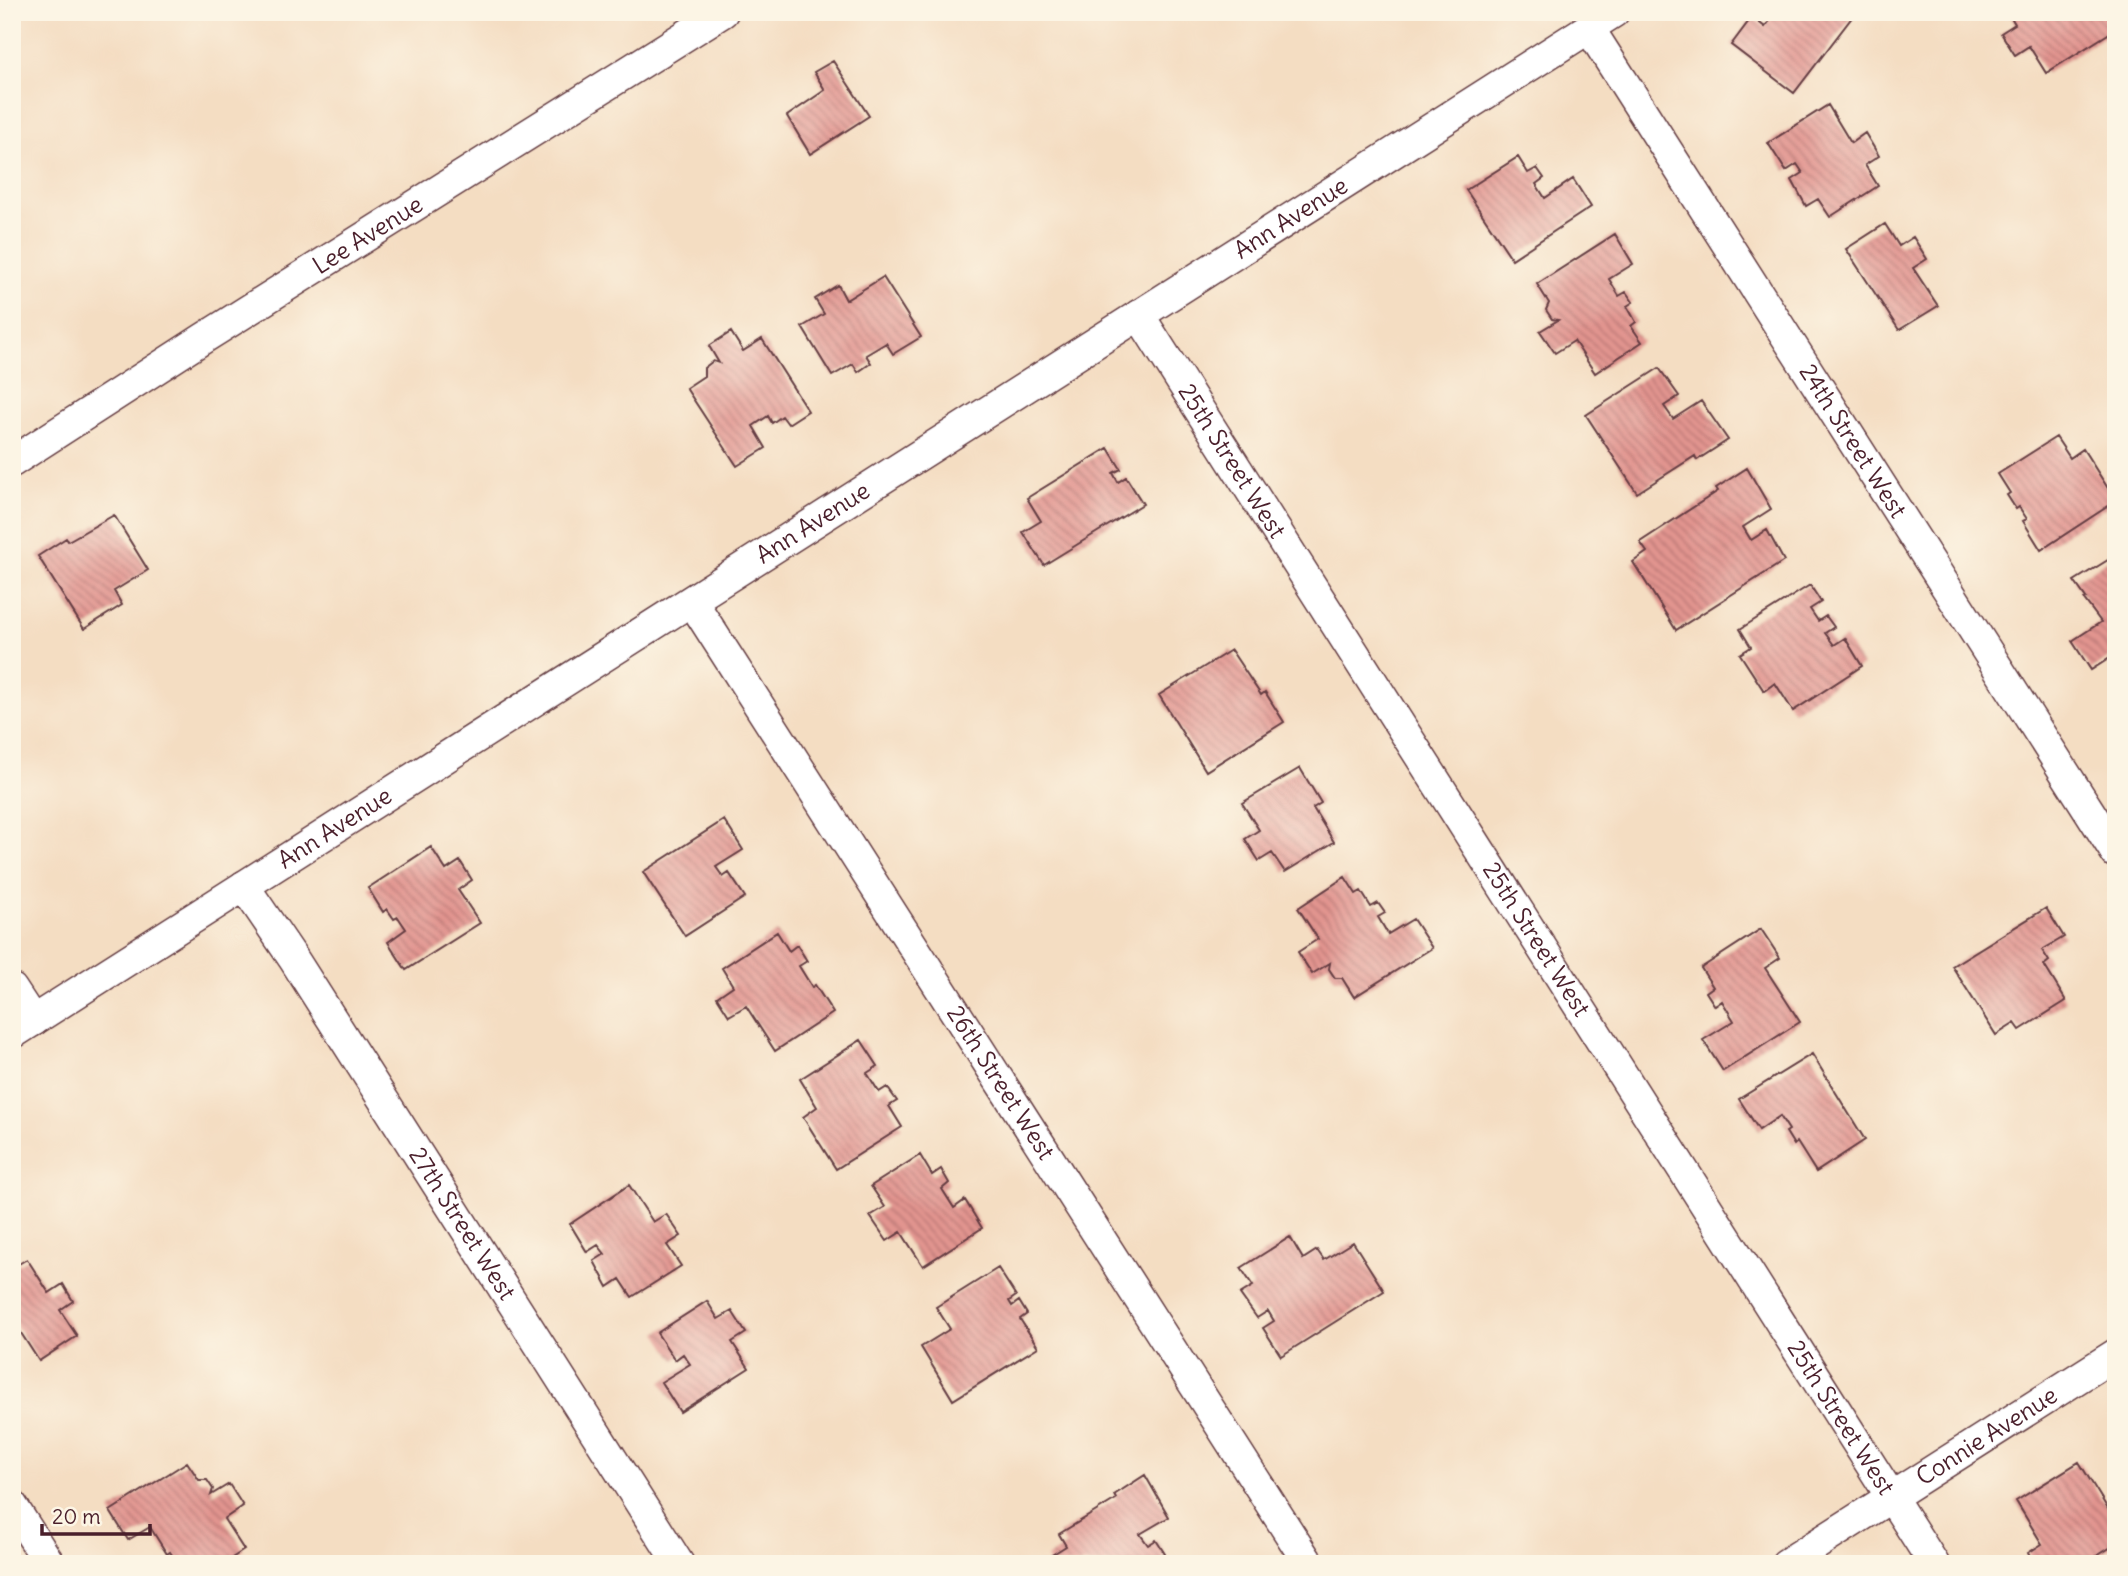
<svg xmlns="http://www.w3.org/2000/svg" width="2128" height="1576" font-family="Delius,sans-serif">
<defs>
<pattern id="building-back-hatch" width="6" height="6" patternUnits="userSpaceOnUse" patternTransform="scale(1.75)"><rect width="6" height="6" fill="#e2948f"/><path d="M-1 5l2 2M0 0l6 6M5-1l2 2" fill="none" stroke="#b97875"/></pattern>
</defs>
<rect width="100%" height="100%" fill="#fcf5e5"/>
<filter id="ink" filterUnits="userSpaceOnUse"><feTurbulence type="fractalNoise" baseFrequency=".0143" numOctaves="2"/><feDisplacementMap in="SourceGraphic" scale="14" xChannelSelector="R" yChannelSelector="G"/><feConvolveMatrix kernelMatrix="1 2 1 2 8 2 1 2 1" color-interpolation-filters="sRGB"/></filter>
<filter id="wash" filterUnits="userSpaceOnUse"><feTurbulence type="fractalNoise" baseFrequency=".00686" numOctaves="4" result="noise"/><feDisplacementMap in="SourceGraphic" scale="28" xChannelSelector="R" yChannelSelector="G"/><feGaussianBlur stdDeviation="1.57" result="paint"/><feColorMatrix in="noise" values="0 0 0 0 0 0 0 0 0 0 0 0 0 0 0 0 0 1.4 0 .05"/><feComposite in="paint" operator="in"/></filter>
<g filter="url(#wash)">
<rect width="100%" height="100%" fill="#f4ddc2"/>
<g id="blocks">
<path fill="url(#building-back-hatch)" d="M1773 12H1856L1794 93 1731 45 1752 17 1765 27 1775 14Z
M2008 12H2065L2068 18 2077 12H2105L2116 29 2046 73 2029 46 2015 55 2001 33 2015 24Z
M833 61 869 116 810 154 787 116 825 90 814 72Z
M1828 105 1851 143 1865 133 1879 156 1865 165 1878 186 1830 217 1818 199 1806 206 1792 180 1803 173 1797 164 1786 171 1768 143Z
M1518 157 1528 173 1537 168 1544 178 1536 184 1545 198 1573 179 1591 207 1512 259 1466 190Z
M1885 224 1899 246 1913 237 1927 259 1913 268 1938 306 1899 330 1846 249Z
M1615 234 1633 264 1609 279 1619 296 1626 292 1633 302 1627 306 1636 322 1631 326 1642 342 1595 373 1574 341 1555 353 1540 331 1558 320 1552 319 1546 310 1549 303 1537 284Z
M883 277 921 337 893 354 886 343 866 355 871 363 858 372 853 364 832 376 802 327 824 314 815 299 838 285 846 300Z
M731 332 743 351 762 339 808 411 788 424 782 416 772 423 768 416 753 426 766 448 737 466 686 388 704 376V368L713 361 719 363 709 346Z
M1659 368 1679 396 1664 406 1673 419 1701 401 1728 440 1697 460 1695 456 1637 493 1586 415Z
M2056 437 2070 458 2083 449 2116 501 2041 550 2023 521 2027 519 2019 507 2016 509 2007 495 2010 493 1998 474Z
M1108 448 1121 469 1113 473 1118 482 1126 477 1143 504 1044 565 1023 532 1041 521 1027 498Z
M1747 468 1771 509 1743 527 1751 540 1767 530 1784 561 1676 630 1633 562 1647 552 1640 542 1718 491 1716 488Z
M114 515 148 570 114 591 122 605 84 629 38 556 66 538 68 541Z
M2116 555V654L2091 670 2072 641 2101 622 2084 599 2086 598 2074 581Z
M1810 585 1821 602 1810 609 1818 621 1826 616 1834 627 1825 633 1834 645 1845 638 1862 666 1793 711 1775 683 1764 691 1740 654 1751 647 1740 629Z
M1231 650 1261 695 1265 692 1284 722 1206 771 1159 695Z
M1300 768 1321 803 1313 808 1334 842 1285 872 1272 853 1259 861 1245 839 1259 830 1242 803Z
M724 820 743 850 716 867 723 877 729 873 745 897 685 936 643 872Z
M431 847 446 870 460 861 472 880 458 890 480 923 406 970 388 942 406 929 398 917 394 919 387 909 383 912 368 888Z
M1345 877 1356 894 1361 891 1371 907 1378 903 1385 913 1378 917 1388 934 1413 919 1432 948 1354 997 1342 978H1335L1329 969 1330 963 1312 974 1298 952 1318 939 1298 908Z
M2046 908 2064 937 2042 950 2049 961 2044 965 2066 1001 2020 1030 2015 1023 1996 1035 1952 966Z
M1761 929 1780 958 1765 968 1800 1022 1723 1071 1703 1040 1734 1021 1722 1001 1715 1006 1706 992 1713 987 1701 968Z
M777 932 789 951 797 945 807 961 799 966 812 987 815 985 833 1013 775 1051 746 1006 729 1016 717 997 733 986 722 968Z
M861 1040 878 1066 867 1073 879 1092 887 1087 897 1101 889 1106 902 1127 836 1169 803 1117 817 1107 800 1079Z
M1812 1054 1865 1140 1816 1172 1797 1142 1794 1145 1786 1132 1789 1130 1780 1116 1759 1130 1739 1099Z
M920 1155 932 1175 941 1169 949 1183 942 1189 954 1208 965 1200 982 1228 923 1266 901 1232 887 1241 870 1216 885 1207 871 1186Z
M629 1185 653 1222 666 1214 681 1236 667 1245 681 1266 632 1297 620 1279 608 1287 594 1261 605 1254 598 1245 587 1252 570 1224Z
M1290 1237 1303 1259 1317 1250 1324 1260 1353 1242 1384 1291 1281 1356 1263 1328 1274 1321 1268 1311 1257 1318 1240 1294 1253 1286 1241 1268Z
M27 1259 49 1293 63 1284 73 1301 60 1310 77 1336 39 1361 12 1319V1268Z
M998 1268 1016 1296 1009 1301 1012 1306 1019 1301 1027 1314 1020 1319 1038 1347 953 1400 921 1347 950 1329 936 1307Z
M707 1301 718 1319 732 1311 746 1333 732 1342 749 1368 680 1412 661 1382 690 1364 683 1354 675 1360 657 1333Z
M187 1462 199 1480H207L213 1489 211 1495 229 1484 243 1506 224 1519 244 1550 223 1564H178L170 1552 167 1554 150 1527 128 1540 110 1511Z
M2079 1462 2116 1522V1544L2084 1564H2034L2028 1553 2042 1544 2016 1501Z
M1145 1475 1169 1517 1140 1534 1148 1545 1156 1540 1165 1554 1162 1556 1167 1564H1050L1047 1558 1066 1546 1059 1534 1116 1499 1114 1495Z"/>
</g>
</g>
<g filter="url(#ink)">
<use href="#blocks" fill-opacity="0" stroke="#643c42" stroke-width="2"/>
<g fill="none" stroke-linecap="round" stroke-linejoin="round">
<g stroke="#643c42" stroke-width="33">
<g id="street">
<path id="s1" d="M1589 28 2116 853"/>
<path id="s2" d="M1139 315 1934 1564"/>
<path id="s3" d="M12 462 204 338 723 12"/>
<path id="s4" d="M692 601 1309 1564"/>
<path id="s5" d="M244 886 293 958 679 1564"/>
<path d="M12 989 33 1021"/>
<path id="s6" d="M12 1034 1614 12"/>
<path d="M12 1505 50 1564"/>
<path id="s7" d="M1786 1564 2116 1354"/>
</g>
</g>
<use href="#street" stroke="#fff" stroke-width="30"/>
</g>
</g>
<g text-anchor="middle" stroke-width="5" stroke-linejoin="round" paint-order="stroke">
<g font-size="24" fill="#4a1f2b" stroke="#fcf5e5">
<text dy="8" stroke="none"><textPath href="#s6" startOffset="1517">Ann Avenue</textPath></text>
<text dy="8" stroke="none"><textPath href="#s3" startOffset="422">Lee Avenue</textPath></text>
<text dy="8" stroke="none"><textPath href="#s1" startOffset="490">24th Street West</textPath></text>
<text dy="8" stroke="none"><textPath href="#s2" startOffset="173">25th Street West</textPath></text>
<text dy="8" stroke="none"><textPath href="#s6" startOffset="950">Ann Avenue</textPath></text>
<text dy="8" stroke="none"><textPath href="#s6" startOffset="383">Ann Avenue</textPath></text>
<text dy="8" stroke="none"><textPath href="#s2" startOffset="740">25th Street West</textPath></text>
<text dy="8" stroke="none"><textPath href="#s4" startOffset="572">26th Street West</textPath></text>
<text dy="8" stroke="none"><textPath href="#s5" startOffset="402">27th Street West</textPath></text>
<text dy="8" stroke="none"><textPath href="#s2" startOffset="1307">25th Street West</textPath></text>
<text dy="8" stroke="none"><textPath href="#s7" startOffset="238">Connie Avenue</textPath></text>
</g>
</g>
<rect width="2128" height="1576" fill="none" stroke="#fcf5e5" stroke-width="42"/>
<path d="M42 1524v10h108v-10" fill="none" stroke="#4a1f2b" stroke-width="3.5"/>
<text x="52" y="1524" font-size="21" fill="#4a1f2b" stroke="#fcf5e5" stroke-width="5" paint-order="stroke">20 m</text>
</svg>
